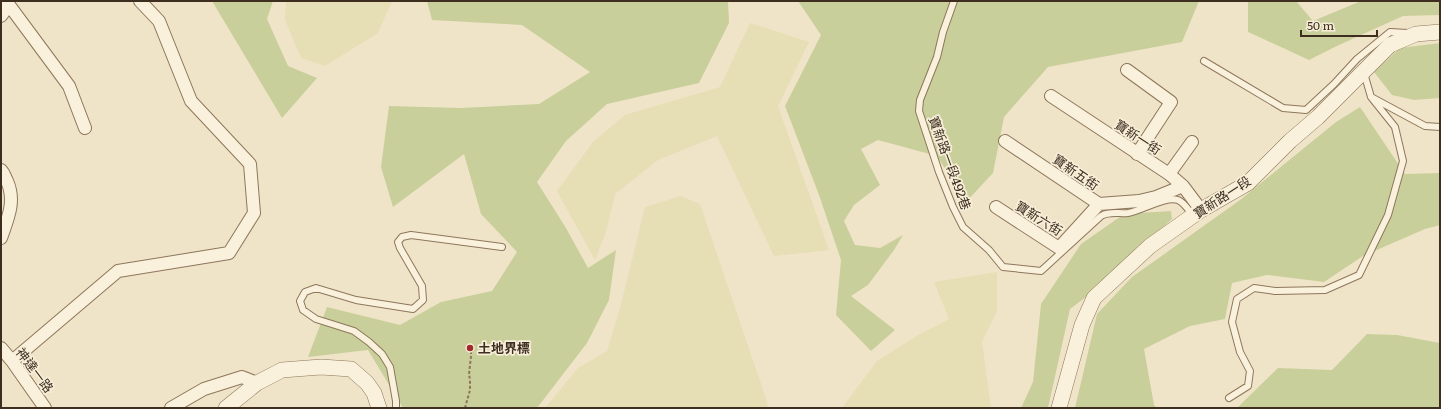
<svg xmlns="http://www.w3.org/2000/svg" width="1441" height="409" font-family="Literata,'Noto Sans TC',serif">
<rect width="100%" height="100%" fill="#f0e4c8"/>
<path fill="#e6deb5" d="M286 1H392L378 33 325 66 301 58 285 20Z
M750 23 809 42 778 106 829 250 774 256 717 136 658 160 615 194 606 232 595 260 557 191 593 142 625 115 720 87Z
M681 196 700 204 766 399 768 408H545L578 368 607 351 620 308 645 207Z
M997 272V311L982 342 991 408H842L877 361 915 337 949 319 934 282Z"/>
<path fill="#c9cf9b" d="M212 1H273L267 19 288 66 317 78 282 118Z
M427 1H728L729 23 699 83 607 104 566 141 537 182 566 228 588 268 616 250 609 300 587 343 537 408H403L368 350 308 357 327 307 400 325 441 302 492 291 517 252 481 214 464 154 393 207 381 167 389 106 461 108 539 104 590 72 522 25 432 20Z
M798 1H1199L1182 42 1048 67 1004 117 993 173 966 202 937 156 878 140 861 149 880 185 854 205 844 221 855 245 880 248 903 235 894 250 868 285 851 296 895 330 871 351 836 315 841 260 819 195 785 106 821 35Z
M1248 1H1296L1313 21 1361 1H1440V15L1403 16 1339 45 1309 60 1248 32Z
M1440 43V98L1414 100 1392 95 1374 72 1400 48Z
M1360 107 1405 174 1440 173V225L1425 229 1363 256 1324 282 1267 275 1232 283 1225 319 1190 326 1144 349 1154 405 1157 408H1075L1097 314 1132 277 1240 200 1336 122Z
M1171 211 1172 219 1090 294 1070 309 1048 408H1021L1033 382 1041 304 1081 244 1124 214Z
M1367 334 1397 335 1440 343V408H1237L1278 368 1332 370Z"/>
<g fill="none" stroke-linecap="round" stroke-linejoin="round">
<g stroke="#8d765c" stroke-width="8">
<path id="service" d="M954 1 943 32 937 57 920 100 919 111 939 172 953 207 963 227 989 250 1003 267 1041 271 1101 216C1110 211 1118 214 1128 213 1141 211 1165 196 1178 200 1185 203 1189 211 1193 216
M1204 61 1283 108 1306 110 1334 84 1357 59 1390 32 1408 33
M1364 73 1371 97 1425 126 1440 127
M1229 398 1248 386 1250 371 1240 352 1232 322 1237 299 1254 288 1275 291 1325 290 1359 275 1388 215 1403 161 1395 127 1371 97
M396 408V401L390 367 382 354 369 342 354 331 316 319 303 310 300 301 305 292 316 288 356 300 413 309 423 300 422 286 400 248 398 242 402 237 411 235 502 247"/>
</g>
<g stroke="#8d765c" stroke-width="14">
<path id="minor" d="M9 5 69 86 85 128
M1 16 9 5 7 1
M1127 70 1171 102 1137 154
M1051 96 1169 174 1183 186 1201 210
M1005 141 1099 204 1139 201 1156 197 1183 186
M1 170C4 173 5 177 7 181 16 201 8 218 1 238
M1169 174 1192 142
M996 207 1059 248 1099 204
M1 348 12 361 45 408
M12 361 118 271 229 253 254 213 250 164 191 101 159 21 140 1
M171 408 204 389 242 377 257 383"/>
</g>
<g stroke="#8d765c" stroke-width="16">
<path id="tertiary" d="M226 408 257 383 282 370 321 367 351 369 367 383 374 393 379 408
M1059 408 1082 325 1094 298 1150 246 1201 210 1248 183 1290 141 1318 117 1390 45 1416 34 1440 32"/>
</g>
<path stroke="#8d765c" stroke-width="2" stroke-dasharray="3 2" stroke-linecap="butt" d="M465 408 470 390V380L469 374 471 356V345"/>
<use href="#service" stroke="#faf1dc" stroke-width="6"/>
<use href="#minor" stroke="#faf1dc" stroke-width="12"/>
<use href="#tertiary" stroke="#faf1dc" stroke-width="15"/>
</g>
<circle fill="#9e2a2b" stroke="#f7eed8" stroke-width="1.5" cx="470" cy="348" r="4"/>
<g text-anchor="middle" stroke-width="3.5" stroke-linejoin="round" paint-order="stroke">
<g font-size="13" fill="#3d2e20" stroke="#f7eed8">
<text transform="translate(1138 137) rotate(33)" y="5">寶新一街</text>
<text transform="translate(950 163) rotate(70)" y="5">寶新路一段492巷</text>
<text transform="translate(1076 172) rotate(34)" y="5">寶新五街</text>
<text transform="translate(1222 197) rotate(-33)" y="5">寶新路一段</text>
<text transform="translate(1039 218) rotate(32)" y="5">寶新六街</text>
<text transform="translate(35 370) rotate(53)" y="5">神達一路</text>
</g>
<g font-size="13" font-weight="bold" fill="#3d2e20" stroke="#f7eed8" text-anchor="start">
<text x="478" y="353">土地界標</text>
</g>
</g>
<rect width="1441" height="409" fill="none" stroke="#3d2e20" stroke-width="4"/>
<path d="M1301 30v6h76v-6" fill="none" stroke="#3d2e20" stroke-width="2"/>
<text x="1307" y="30" font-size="12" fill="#3d2e20" stroke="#f7eed8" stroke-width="3" paint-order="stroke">50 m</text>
</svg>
